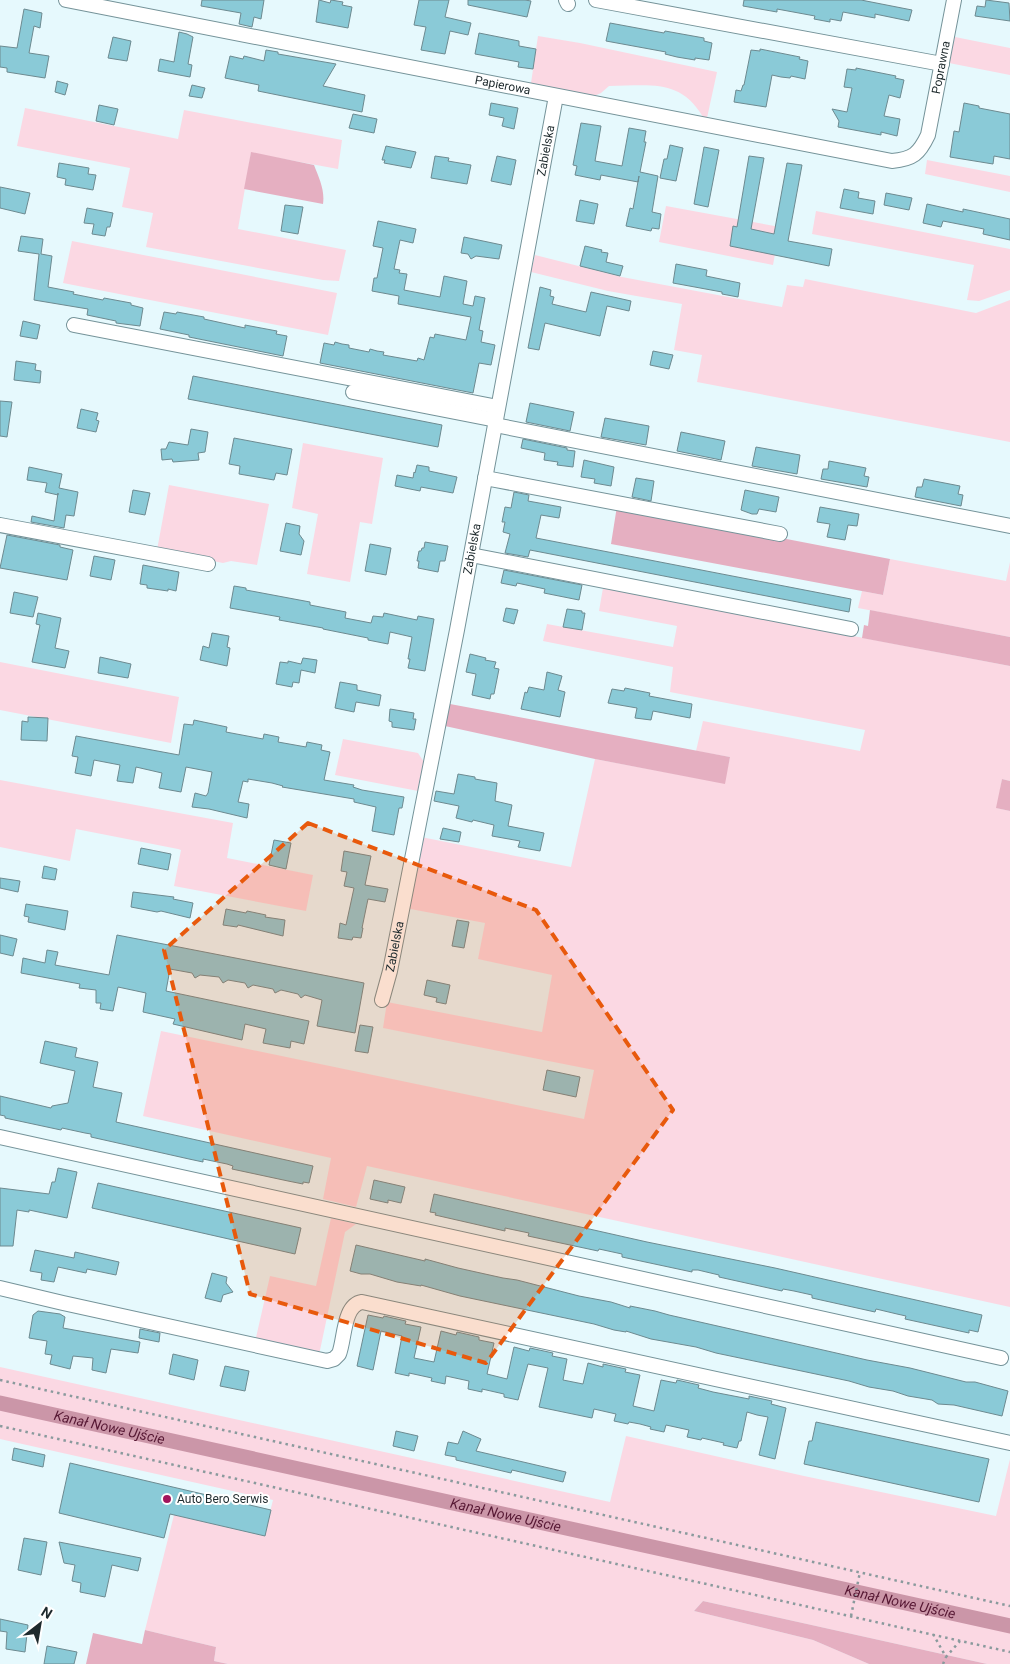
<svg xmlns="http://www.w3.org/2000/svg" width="1010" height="1664" font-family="Roboto,sans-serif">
<rect width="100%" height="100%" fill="#e6f9fd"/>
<path fill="#fbd8e3" d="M538 36 580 43 717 72 707 118 703 117C680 78 649 86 609 86L601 93 594 96 531 83Z
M955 37 1010 48V75L949 63Z
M25 108 178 139 184 110 342 140 338 169 251 153 238 229 346 250 339 281 323 280 146 247 153 213 122 207 130 168 17 146Z
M927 160 1010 176V192L925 174Z
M666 206 780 227 773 265 659 242Z
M816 211 1010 249V290L979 301 967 300 974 265 812 234Z
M72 241 337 293 328 335 63 283Z
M535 255 622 277 782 307 787 285 803 287 805 279 976 313 1010 300V442L697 382 702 355 674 350 682 304 608 291 531 272Z
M303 443 383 458 372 524 360 522 350 582 307 574 318 514 292 508Z
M169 485 269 504 257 565 231 561 223 563 157 550Z
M890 559 1006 581 1010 562V637L858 608 862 591 883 595Z
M603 588 1010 666V781L1002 779 997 808 1010 811V1307L367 1166 356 1207 323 1199 331 1158 143 1116 161 1031 584 1119 594 1070 383 1028 387 1002 542 1032 552 975 478 959 485 923 405 908 421 837 571 867 595 759 724 783 730 757 696 751 703 721 860 751 865 730 670 692 673 667 543 641 547 624 673 647 677 626 599 611Z
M0 662 179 697 171 743 0 710Z
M343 739 418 753 424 762 418 791 335 775Z
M0 780 233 823 227 858 313 875 306 911 174 886 181 850 178 849 76 829 70 861 0 847Z
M331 1218 356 1224 345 1232 319 1355 255 1342 270 1276 316 1286Z
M0 1367 610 1502 626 1436 804 1476 996 1516 1010 1459V1664H987L703 1601 694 1611 813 1640 869 1664H228L214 1661 216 1647 145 1630 174 1515 264 1536 273 1500 0 1439Z"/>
<path fill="#e5afc1" d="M251 152 314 165C319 178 325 190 323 204L244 189Z
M617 506 890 559 883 595 611 544Z
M870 610 1010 637V666L862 638 864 625 868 626Z
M450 704 730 757 725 784 595 759 445 726Z
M1002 779 1010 781V811L996 808Z
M703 1601 987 1664H869L813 1640 694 1611Z
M145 1630 216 1647 214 1661 228 1664H86L93 1633 142 1644Z"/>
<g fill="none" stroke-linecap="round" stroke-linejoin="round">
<path stroke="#cb96a8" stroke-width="15" id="s1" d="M0 1403 1010 1626"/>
</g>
<path fill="#8acad7" stroke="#6d8a90" d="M202 0H264L261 19 254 17 252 27 239 24 241 13 201 6Z
M319 0 330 3 331 0 343 2 342 5 352 7 348 28 316 22Z
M419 0H449L445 17 471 23 468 35 450 31 445 54 421 50 426 27 414 25Z
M468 0H525L531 1 527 17 468 5Z
M744 0H861L912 10 909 21 875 14V18L843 12 841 21 830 19V22L814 19 815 16 777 9V12L743 6Z
M986 0 1009 3 1010 21 975 16 977 6 985 7Z
M24 9 42 13 40 28 34 26 29 53 49 56 45 78 7 72V68L0 67V46L17 48Z
M610 23 664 33 665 31 704 38V41L712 43 709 60 695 58V60L677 57 665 54 666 52 606 41Z
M179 32 187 34 193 37 188 64 192 65 190 77 158 71 160 59 174 62Z
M479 33 519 41V46L536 49 533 69 518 67 519 62 475 54Z
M113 37 131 41 127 61 108 58Z
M760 49 800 57 799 59 808 61 805 79 791 76 790 78 781 77 772 75 766 107 734 102 736 90 741 91 743 85H744L751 50 760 51Z
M266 50 278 52V54L336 64 323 86 365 95 362 112 258 91 259 85 225 78 230 56 243 59 244 56 264 61Z
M856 68 896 76 895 78 904 80 900 98 889 95 884 116 900 119 897 136 881 132V135L838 127 839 121 832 109 847 112 852 88 844 87 847 69 856 70Z
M57 81 68 84 65 95 55 92Z
M192 85 205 88 202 98 189 96Z
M491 103 518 108 514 129 502 126 504 118 489 115Z
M964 103 979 106V108L1010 114V159L994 156 993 164 950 157 954 131 959 132Z
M99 105 118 109 114 125 96 121Z
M353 114 377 119 374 133 349 128Z
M581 123 601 126 595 161 622 166 629 128 646 131 644 142H646L640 172 658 176 652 212 661 214 659 229 652 228 651 231 626 226 630 208 633 209 639 176 638 182 601 175 600 180 575 175 577 166 573 165Z
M670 145 683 148 676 181 660 178 664 159H667Z
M386 146 416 152 411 168 384 163 385 160H382Z
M704 147 719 150 708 207 694 204Z
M435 156 449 158 448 161 471 165 467 184 431 178Z
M497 156 516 160 511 185 491 181Z
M749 156 764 158 751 229 774 234 787 163 802 165 788 241 832 249 829 266 730 246 733 226 737 227Z
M59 163 89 168 88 174 96 175 93 190 65 185 66 179 57 177Z
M0 187 30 193 25 214 0 208Z
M844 189 859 192 858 198 875 201 873 214 840 208Z
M886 193 912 198 909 210 884 205Z
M580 200 598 204 594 224 576 221Z
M927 204 963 212V209L1010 219V240L983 234 984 229 943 221 941 227 923 223Z
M285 205 303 207 298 234 281 231Z
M87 208 113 213 110 227H107L105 236 92 234 94 224 84 223Z
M378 221 416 229 413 243 400 240 394 269 400 270 399 273 407 274 404 290 440 297 444 276 467 281 463 304 473 306 475 296 485 298 479 330 483 331 481 342 495 345 491 365 479 363 473 393 320 363 324 343 334 345 335 342 342 344 349 345V348L369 352 370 349 377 351 384 352 383 355 417 361 418 358 424 360 430 337 434 338 435 334 466 340 471 317 398 304 399 296 372 291 374 278H377L383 248 373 246Z
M21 236 43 239 41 254 52 256 48 287 74 292 73 294 103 300 104 298 131 303V305L143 308 140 326 116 323V321L87 315 88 309 34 300 39 254 18 251Z
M464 237 502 245 499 259 476 256 471 259 468 254 461 253Z
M585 246 602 250 601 252 608 253 606 262 623 266 620 276 580 266Z
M676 264 707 270 706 276 740 283 738 297 722 294V292L673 283Z
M540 287 551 290 550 296 554 297 552 304 586 312 591 292 631 301 629 311 607 306 600 336 545 323 539 350 528 348Z
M164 312 176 314 177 312 204 317V319L245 328V325L277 331 276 334 287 336 283 356 189 337V335L160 329Z
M23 321 40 325 37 339 20 336Z
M653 351 673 355 669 369 650 365Z
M16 361 36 364 35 370 41 371 40 383 14 380Z
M193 376 442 425 438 447 188 399Z
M0 401 12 402 7 437 0 436Z
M530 403 574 412 570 431 526 422Z
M81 409 98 413 96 420 99 421 96 432 77 428Z
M605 418 649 426 646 445 601 437Z
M191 429 208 432 205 452 198 453 199 460 173 462 172 459 162 460 161 449H166L169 442 188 445Z
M681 432 725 441 721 460 677 451Z
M234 438 292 449 287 475 276 473 274 480 239 474 240 466 229 464Z
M523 439 567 448V450L575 451 573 467 557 465 558 462 544 460 545 453 521 448Z
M756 447 800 455 797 474 752 466Z
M584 460 614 467 611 486 594 483 595 479 581 477Z
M829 461 866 468 864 476 869 477 867 487 821 479 823 469H828Z
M417 465 429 467V471L457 477 453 493 421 487 420 491 395 486 397 475 413 478 414 472 415 473Z
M29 467 62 474 59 488 78 492 74 516 66 515 64 528 31 522 32 516 54 521 58 493V495L45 492 47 483 27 480Z
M636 478 654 481 651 501 632 497Z
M924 479 960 486 958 494 963 495 961 506 915 497 917 487H922Z
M133 490 150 493 145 515 129 512Z
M745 490 779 497 776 512 759 509 757 514H752L741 510Z
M514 492 529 495 528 501 561 507 559 518 541 515 536 538 851 599 849 612 530 550 528 557 505 553 510 534 503 532 505 522H502L505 507 511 508Z
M820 507 859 514 857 526 848 525 845 540 827 537 830 524 817 522Z
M286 523 300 526 299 534 304 541 301 555 280 551Z
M7 535 60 545V547L73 550 67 580 0 568Z
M425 542 448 546 445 561H440L438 572 418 568 419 561H417L419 551H421L422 548H424Z
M370 544 391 548 386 575 365 571Z
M94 556 115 560 111 580 90 576Z
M143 565 179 572 176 591 168 589V591L147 588V585L140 584Z
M504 570 582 585 579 600 544 593 545 589 517 583 516 586 501 583Z
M234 586 246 588V590L310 602V605L346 612 345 618 371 623 373 616 383 617 384 613 417 620 418 616 434 619 425 671 408 668 410 659H408L412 637 390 632 388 644 368 640V638L323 629V628L279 620 280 617 230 608Z
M14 592 38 597 33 617 10 613Z
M506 608 518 610 514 624 503 621Z
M567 609 582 611V613H585L582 630 563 627Z
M38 613 61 618 55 648 69 651 65 668 32 662 40 625 36 624Z
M212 633 229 636 227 647 230 648 227 666 200 660 203 646 209 648Z
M470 654 486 658 485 660 496 662 494 668 499 669 494 694H491L490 699 472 695 476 674 466 672Z
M100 657 131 664 128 678 98 673Z
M303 658 317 660 315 673 301 670 299 683 293 682 292 687 276 684 280 662 288 663V661L301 664Z
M547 672 562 676 558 690 565 692 560 717 521 709 525 692 527 693 529 687 544 690Z
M340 682 357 685V690L381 695 379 706 356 702 354 712 335 708Z
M625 688 650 693 649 696 692 704 690 718 653 711 651 720 635 718 637 708 608 703 612 689 624 691Z
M390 709 414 713 413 719H416L414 730 392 727V722L389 721Z
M28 717 48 718 47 741 21 740 22 721 28 722Z
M194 720 227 727 226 732 263 739 264 734 279 737 278 742 306 747 307 742 322 745 321 750 330 752 324 780 354 785 353 787 362 790 404 797 402 808H399L394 835 372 831 376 807 354 802V799L282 787 283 786 272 783 248 779V782L243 781 238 802 249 804 247 818 209 809 192 807 195 793 206 796 208 793 212 772 186 767 181 792 159 788 162 773 136 767 133 783 117 781 120 765 94 760 91 776 75 773 78 757 72 756 76 736 179 755 184 724 193 725Z
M458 774 475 777V779L497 783 495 801 512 805 508 826 544 833 540 851 518 847 520 841 492 836 494 825 473 820 472 822 456 818 459 806 434 801 436 791 454 794Z
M443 828 461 832 459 842 440 839Z
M274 840 291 843 286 869 269 865Z
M141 848 171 854 168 870 138 864Z
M344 851 371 856 365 885 388 889 385 902 368 899 362 928H363L361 938 353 937 352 940 338 938 340 923 346 925 354 888 344 886 347 872 341 871Z
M44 866 57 869 55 880 42 878Z
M0 878 20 881 18 892 0 888Z
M133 892 174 897 173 899 193 903 190 918 161 911 157 912 131 907Z
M26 904 68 911 65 930 28 922 29 917 24 916Z
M226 909 246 913 247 911 266 915 265 917 285 920 283 936 238 925 237 927 223 925Z
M457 920 469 922 464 948 452 946Z
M0 935 17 939 13 956 0 953Z
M117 935 364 983 355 1033 317 1026 322 1000 305 995 301 998 298 994 281 990 275 993 273 989 253 985 248 988 245 983 228 980 223 983 219 977 200 975 195 978 192 973 170 969 166 991 309 1021 304 1044 291 1041 290 1048 263 1043 266 1029 245 1024 242 1040 173 1024 175 1019 143 1012 146 993 118 987 113 1011 100 1009 101 1003H96V990L79 988 80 984 21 973 23 958 45 963 47 950 58 952 55 965 109 975Z
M427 980 450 985 446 1004 436 1002 437 998 424 995Z
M360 1025 373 1027 368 1053 355 1051Z
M45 1041 77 1048 75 1057 98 1062 93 1087 122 1093 116 1122 313 1166 309 1183 303 1182V1184L288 1181 232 1169 233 1166 227 1164 203 1159V1162L189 1159 91 1137V1134L85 1133 62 1128 61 1130 5 1118V1116L0 1115V1096L51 1108 52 1106 68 1103 75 1071 40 1063Z
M547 1070 580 1077 576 1097 543 1090Z
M58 1168 77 1172 67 1218 29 1210V1212L17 1210 13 1246H0V1188L49 1194 52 1182H55Z
M374 1180 405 1187 401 1203 388 1200V1203L370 1199Z
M98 1183 301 1228 295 1254 92 1208Z
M434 1194 647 1242 775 1268 982 1315 978 1332 969 1330V1333L905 1319 906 1316 897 1314 876 1309 875 1312 812 1298V1295L794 1291 783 1289 782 1291 719 1277V1275L698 1270H692V1272L622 1257V1254L599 1249 598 1251 528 1236 529 1233 505 1228V1231L435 1215 436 1213 430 1212Z
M356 1245 425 1261V1259L458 1268 503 1278 517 1280 579 1296 611 1302 630 1308V1306L655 1311 669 1315 867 1360 910 1368 966 1382H975L1008 1391 1002 1416 954 1405 938 1404 932 1400 908 1396 893 1391 869 1387 849 1381 716 1353 696 1347 651 1339 626 1331V1332L614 1330 594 1324 460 1296 421 1285V1286L397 1282 370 1274H361L350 1271Z
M35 1250 74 1258 75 1252 119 1262 116 1275 87 1269 86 1273 58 1267 54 1282 41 1280 42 1273 30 1271Z
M212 1273 227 1277 226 1283 233 1292 223 1295 221 1302 205 1298Z
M38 1311 60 1314 65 1317 63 1328 140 1342 138 1353 111 1349 106 1373 92 1370 93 1358 73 1356 70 1369 50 1364 52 1355 45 1354 47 1341 29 1338 33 1315Z
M368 1315 383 1318 384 1316 406 1321 405 1324 421 1327 414 1358 434 1362 441 1331 456 1335 457 1332 479 1337V1340L494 1343 487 1374 507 1379 514 1347 529 1351 530 1348 553 1353 552 1356 567 1359 563 1380 583 1384 588 1363 603 1367V1364L626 1369 625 1372 640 1375 633 1406 654 1411 661 1380 676 1383 677 1380 699 1385 698 1388 713 1392 749 1399V1396L772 1401 771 1404 786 1408 775 1459 759 1455 768 1417 757 1415 747 1412 741 1441H739L737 1448 723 1445 724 1443 702 1438 701 1440 687 1437 689 1430 666 1425 664 1432 650 1429 651 1427 640 1424 629 1422 628 1424 614 1421 616 1414 594 1409 592 1418 539 1407 548 1368 528 1364 518 1400 504 1397V1394L482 1389V1392L468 1389 469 1381 446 1376 445 1384 431 1381 432 1378 409 1373V1376L395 1373 402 1336 381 1331 373 1370 357 1366Z
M140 1329 160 1333 159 1342 139 1338Z
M173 1354 198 1360 194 1380 169 1374Z
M225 1366 249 1371 245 1391 220 1386Z
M816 1422 989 1459 979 1502 804 1464 809 1441H812Z
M396 1431 418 1436 414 1451 393 1446Z
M463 1431 481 1439 476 1451 566 1472 563 1482 512 1470 511 1473 456 1460V1457L445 1455 448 1442 458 1444Z
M14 1448 45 1455 43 1467 12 1460Z
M70 1463 271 1510 265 1536 170 1514 164 1538 59 1513Z
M24 1538 47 1542 41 1575 18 1570Z
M59 1542 141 1558 138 1571 112 1565 105 1597 80 1592 81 1583 72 1581 75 1565 64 1563Z
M0 1619 28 1625 25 1652 6 1649 7 1632 0 1631Z
M47 1646 77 1652 74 1664H44Z"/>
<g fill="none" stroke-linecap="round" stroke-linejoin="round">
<g stroke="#759399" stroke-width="16">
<g id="minor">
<path id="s2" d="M66 0 892 161C913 159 919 154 928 135L954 0"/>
<path d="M566 0 568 4"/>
<path d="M596 0 942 64"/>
<path d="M74 325 498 407"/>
<path d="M353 392 496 420"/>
<path d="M495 425 1010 526"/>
<path d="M485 478 780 534"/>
<path d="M0 525 208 564"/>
<path d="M471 555 851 629"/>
<path id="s3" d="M382 1000 390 971 457 630 556 96"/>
<path d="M0 1137 1001 1358"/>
<path d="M0 1288 63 1303 327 1361 334 1359 339 1354C345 1339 343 1305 362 1302L1010 1443"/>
</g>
</g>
<path stroke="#8a9a9d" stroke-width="2.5" stroke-dasharray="2.5 4" stroke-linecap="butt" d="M0 1380 1010 1606
M0 1426 1010 1652
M851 1616 860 1572
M933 1634 946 1657 960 1641
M943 1664 946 1657"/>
<use href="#minor" stroke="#fff" stroke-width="14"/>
</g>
<path fill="#e8590c" fill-opacity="0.2" stroke="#e8590c" stroke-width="4" stroke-dasharray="10 6" stroke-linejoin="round" d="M308 823 536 910 673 1110 486 1363 250 1294 164 950Z"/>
<circle fill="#a2155d" stroke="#fff" stroke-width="2" cx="167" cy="1499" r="5"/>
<g text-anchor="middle" stroke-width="4" stroke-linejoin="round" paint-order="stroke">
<g font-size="12" fill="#1e2a2d" stroke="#fff">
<text dy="4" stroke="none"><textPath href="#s2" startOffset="958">Poprawna</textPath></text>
<text dy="4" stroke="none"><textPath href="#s2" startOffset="445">Papierowa</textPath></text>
<text dy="4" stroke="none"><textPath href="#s3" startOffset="865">Zabielska</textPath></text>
<text dy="4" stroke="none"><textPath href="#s3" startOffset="460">Zabielska</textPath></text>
<text dy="4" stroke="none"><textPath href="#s3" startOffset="55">Zabielska</textPath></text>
</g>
<g font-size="12" fill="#1e2a2d" stroke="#fff" text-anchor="start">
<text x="177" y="1503">Auto Bero Serwis</text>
</g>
<g font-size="14" font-style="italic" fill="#561733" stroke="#fff">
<text dy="5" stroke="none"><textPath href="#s1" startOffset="112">Kanał Nowe Ujście</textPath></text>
<text dy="5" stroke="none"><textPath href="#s1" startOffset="518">Kanał Nowe Ujście</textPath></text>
<text dy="5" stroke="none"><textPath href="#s1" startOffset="922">Kanał Nowe Ujście</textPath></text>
</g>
</g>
<g transform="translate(40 1624) rotate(31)" stroke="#ffffff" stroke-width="4" paint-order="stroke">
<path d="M0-4L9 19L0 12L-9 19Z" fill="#1e2a2d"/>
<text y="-8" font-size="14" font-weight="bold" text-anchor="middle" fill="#1e2a2d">N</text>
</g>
</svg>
